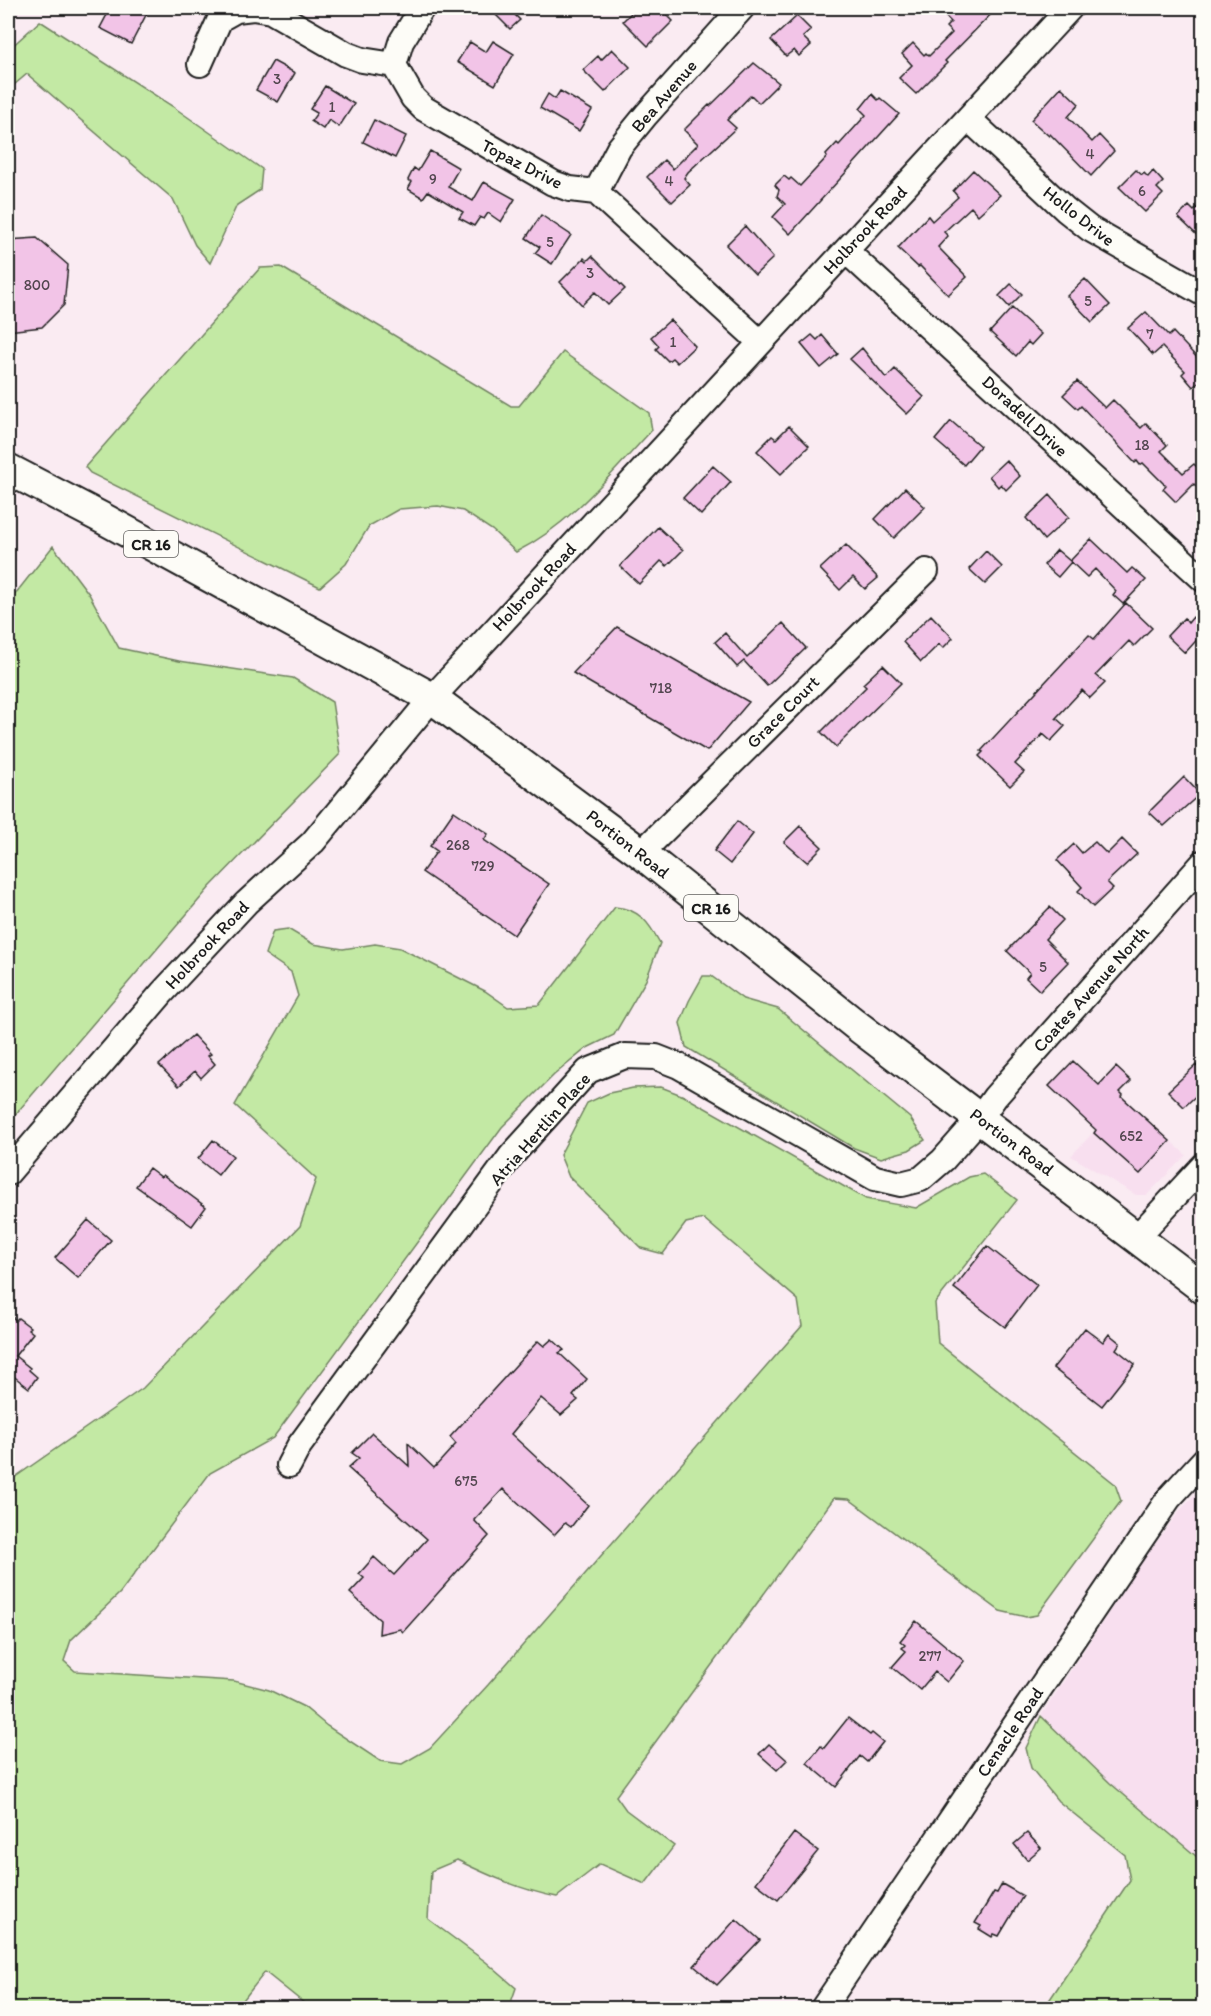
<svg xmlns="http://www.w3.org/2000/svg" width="1211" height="2016" font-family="Itim,sans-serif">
<rect width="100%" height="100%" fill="#faebf2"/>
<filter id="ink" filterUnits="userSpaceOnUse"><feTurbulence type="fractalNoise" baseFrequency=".0167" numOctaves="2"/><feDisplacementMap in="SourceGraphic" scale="12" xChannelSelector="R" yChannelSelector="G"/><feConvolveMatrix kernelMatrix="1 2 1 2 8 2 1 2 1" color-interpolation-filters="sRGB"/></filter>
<g filter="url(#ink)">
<path fill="#f8dfef" d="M1125 1099 1186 1155 1147 1195H1136L1071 1156Z
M1203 1488V1862L1110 1783 1041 1716 1142 1562 1181 1509Z"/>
<path fill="#c3e9a4" stroke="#708260" stroke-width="1.5" d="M40 21 172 106 262 169 260 190 237 205 210 263 195 245 173 199 27 74 8 90V50Z
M281 267 511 406H519L563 352 649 413 652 430C611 474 570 525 516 552L492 530 463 511 438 506 399 509 369 526 346 564 320 587 90 473 85 467 260 268Z
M53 546 89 594 119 648 179 661 293 678 332 702 340 754 210 887 8 1123V603Z
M615 907C640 909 649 923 660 943L646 980 614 1035 587 1048 554 1075 502 1127 273 1438 210 1473 120 1593 71 1640 64 1661 75 1671 234 1681 269 1690 304 1707 327 1726 380 1761 402 1764 430 1748 488 1685 802 1326 798 1300 704 1219 686 1223 663 1254 641 1248 569 1177 560 1155 587 1103 609 1093 633 1088 661 1087 684 1096 866 1199 916 1208 969 1177 983 1174 1017 1200 935 1303 938 1343 1115 1484 1121 1501 1037 1615 1026 1617 1000 1611 849 1499 834 1498 616 1796 626 1810 674 1846 645 1884 600 1864 557 1897C521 1890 490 1876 457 1860L431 1871 428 1919 486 1962 516 1988 509 2008C489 2009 467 2005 448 2008H310L265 1972 237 2008H8V1485L11 1480 143 1388 300 1226 316 1179 235 1105 298 996 291 972 265 954 273 931 288 929 313 944 343 949 375 944 400 948 485 991 508 1007 539 1005Z
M703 976H711L743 999 778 1009 910 1118 925 1140 909 1150 881 1158 854 1148 686 1047 680 1023 689 1001Z
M1041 1716 1110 1783 1203 1862V2008H1044L1130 1880 1125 1855 1058 1801 1031 1768 1026 1748Z"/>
<path fill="#f2c4e7" stroke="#1c1c1c" stroke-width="1.5" d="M122 8H136L147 13 131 44 100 28 110 9 119 14Z
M489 8H508L520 20 510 29Z
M636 8H660L673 21 648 46 623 21Z
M954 8H997L945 61 947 63 916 94 899 78 912 65 902 54 913 43 924 55 926 53 929 56 952 33 946 27 951 22 945 16Z
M797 16 811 30 803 37 811 45 799 56 794 50 786 56 771 40Z
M493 41 514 54 495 85 457 62 470 42 486 52Z
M612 49 630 67 605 92 583 70 598 56 601 60Z
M273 61 295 73 278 102 256 90Z
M754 63 779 83 759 103 751 95 727 120 736 128 688 172 684 178 690 185 672 202 647 177 664 160 673 169 698 144 684 130 709 105 710 106Z
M325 86 354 104 339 127 329 120 323 129 311 121 317 113 310 109Z
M1061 87 1079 104 1068 117 1092 142 1099 135 1114 151 1091 176 1050 134 1049 136 1031 120Z
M560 91 592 110 579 131 540 108 548 94 555 99Z
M872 94 878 100 880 98 899 114 790 234 773 217 785 204 777 196 779 190 775 185 784 176 789 180 791 178 800 186 827 157 826 155 837 143 839 145 866 115 860 109Z
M374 120 406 136 395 158 363 142Z
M430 151 459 168 448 187 473 201 484 182 515 199 501 222 488 213 484 219 480 217 474 226 459 218 463 212 428 191 423 198 408 189 412 182 408 180 414 168 418 171Z
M973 170 1000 195 978 215 971 207 944 232 948 236 938 247 967 277 948 295 920 266 918 267 898 248 928 216 932 221 958 197 953 191Z
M1136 170 1142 175 1144 173 1148 177 1153 171 1163 182 1157 188 1163 194 1145 212 1119 187Z
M1203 202V241L1178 217 1189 206 1194 211Z
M541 215 571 235 552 264 535 253 540 247 526 238Z
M745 226 773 258 755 275 726 245Z
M37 238 68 265 64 305 42 327 8 331V240Z
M592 256 625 289 608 305 595 292 582 305 560 282 584 258 587 261Z
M1085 279 1110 305 1092 322 1067 296Z
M1011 284 1022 294 1009 307 999 296Z
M1012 308 1041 334 1031 345 1028 342 1016 356 990 332Z
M1146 312 1169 336 1173 332 1203 364V378L1193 387 1182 374 1185 371 1162 347 1153 355 1128 328Z
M670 320 695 346 677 363 672 358 668 361 656 349 659 346 651 337Z
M812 335 817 340 822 335 838 354 821 368 801 344Z
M862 348 886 378 895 369 924 397 907 414 850 359Z
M1077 381 1105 408 1113 400 1141 428 1146 423 1167 445 1161 451 1183 473 1194 464 1203 473V493L1194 484 1176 502 1163 489 1166 486 1143 463 1140 465 1137 461 1135 463 1081 406 1078 409 1063 395Z
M951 421 980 446 964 465 935 440Z
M789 426 809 446 781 474 757 451 772 436 776 439Z
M1006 460 1020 476 1006 490 1001 484 998 487 989 476Z
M713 466 731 482 701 515 683 498Z
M905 488 925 507 894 538 875 519Z
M1050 495 1069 517 1044 540 1026 518Z
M658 527 683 550 667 566 661 561 639 584 620 566Z
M1091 539 1127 573 1132 568 1146 580 1123 604 1113 595 1116 591 1095 569 1087 577 1071 562 1058 577 1044 565 1057 550 1070 561Z
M846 545 878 578 865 589 853 577 840 590 820 569Z
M986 551 1002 567 985 584 969 569Z
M1126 603 1152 628 1134 646 1129 641 1096 675 1105 683 1090 698 1082 690 1056 718 1065 726 1051 741 1043 734 1015 764 1024 772 1010 786 979 756 983 752 981 751 1089 635 1094 639Z
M931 615 953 638 943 648 939 644 921 662 903 642Z
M1193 617 1203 627V633L1185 653 1167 636 1184 618 1188 623Z
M783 623 806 648 767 686 744 661 737 667 715 642 725 633 747 658Z
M617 627 749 702 707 751 573 673Z
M883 665 901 683 836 747 821 732 866 687 863 684Z
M1184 777 1200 794 1164 826 1149 812Z
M454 811 488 834 484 840 549 884 514 935 422 872 437 851 430 846Z
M737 821 753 834 730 864 714 851Z
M800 826 822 847 807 862 784 842Z
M1122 839 1137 854 1107 882 1113 888 1093 907 1078 891 1082 887 1057 860 1074 844 1082 853 1095 842 1107 854Z
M1050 907 1063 920 1045 939 1068 962 1040 991 1026 978 1030 973 1007 951Z
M193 1035 211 1054 208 1056 215 1064 201 1078 195 1071 179 1086 159 1065Z
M1073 1061 1099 1085 1116 1067 1131 1081 1120 1092 1123 1095 1122 1097 1170 1141 1140 1174 1094 1133 1096 1130 1049 1086Z
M1196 1065 1203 1073V1089L1184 1107 1168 1091Z
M213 1140 233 1156 218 1175 198 1159Z
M149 1168 161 1177 163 1175 206 1207 192 1226 136 1186Z
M88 1220 111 1240 78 1278 55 1258Z
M987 1246 1037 1285 1005 1327 954 1288Z
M8 1314 16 1320 18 1318 30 1327 28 1329 33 1333 15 1356 30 1368 29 1370 37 1377 29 1388 8 1372Z
M1085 1328 1103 1342 1109 1334 1120 1343 1116 1349 1135 1364 1102 1406 1053 1368Z
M552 1339 564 1350 559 1353 587 1379 573 1396 578 1400 561 1415 541 1398 511 1434 588 1505 571 1527 565 1523 554 1535 503 1489 474 1520 489 1536 403 1632 400 1629 379 1634 380 1620 350 1593 364 1578 359 1574 374 1557 394 1575 427 1539 348 1468 359 1458 352 1453 372 1433 409 1466 408 1443 434 1468 456 1444 450 1437 538 1341 544 1346Z
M916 1621 964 1661 947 1682 935 1672 920 1690 892 1667 906 1651 902 1648 905 1645 900 1641Z
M848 1718 870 1735 872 1733 883 1742 867 1762 860 1756 836 1787 807 1763 821 1746 824 1748Z
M769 1744 787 1760 777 1770 759 1754Z
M794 1833 818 1851 778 1900 756 1883Z
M1027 1833 1041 1848 1027 1860 1014 1844Z
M1002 1884 1023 1896 999 1936 994 1934 992 1937 979 1929 981 1926 975 1923 994 1892 997 1893Z
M736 1919 760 1940 717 1985 694 1966Z"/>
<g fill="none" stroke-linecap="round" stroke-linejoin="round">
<g stroke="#1c1c1c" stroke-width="28">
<path id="minor" d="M422 8 401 42 394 65 413 98 423 108 553 183 570 189 596 192 760 342
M200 64 220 19 236 10 253 8 271 11 346 54 362 60 394 65
M969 119 1066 210 1090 229 1204 294
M596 192 619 148 646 115 742 8
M846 251 1204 580
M641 853 926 571
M8 1173 162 993 246 903 313 842 432 698 1070 8
M1137 1237 1204 1165
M289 1465 299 1446 511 1156 588 1071 625 1056 656 1057 679 1066 875 1178 901 1184 921 1179 943 1160 980 1118 995 1097 1204 862
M823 2008 1169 1498 1204 1460"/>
</g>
<g stroke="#1c1c1c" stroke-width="34">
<path id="major" d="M8 469 104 519 432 698 641 853 856 1025 1204 1289"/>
</g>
<use href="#minor" stroke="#fdfcf7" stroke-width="24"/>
<use href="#major" stroke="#fdfcf7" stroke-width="30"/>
</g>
</g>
<g text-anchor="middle" stroke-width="5" stroke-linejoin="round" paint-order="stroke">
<g font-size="15" fill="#52464f">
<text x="277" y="84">3</text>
<text x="332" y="112">1</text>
<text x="1090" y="159">4</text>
<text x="433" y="184">9</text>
<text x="669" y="186">4</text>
<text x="1142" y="196">6</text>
<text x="550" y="247">5</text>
<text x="590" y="278">3</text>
<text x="37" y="290">800</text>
<text x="1088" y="306">5</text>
<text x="1150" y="339">7</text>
<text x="673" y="347">1</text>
<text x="1142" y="450">18</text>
<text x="661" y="693">718</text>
<text x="458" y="850">268</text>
<text x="483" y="871">729</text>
<text x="1043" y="972">5</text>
<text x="1131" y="1141">652</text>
<text x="466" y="1486">675</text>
<text x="930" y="1661">277</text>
</g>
<g fill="#fdfcf7" stroke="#605f5e" stroke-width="1.5">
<rect x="124" y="531" width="54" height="26" rx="4.5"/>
<rect x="684" y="895" width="54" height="26" rx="4.5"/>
</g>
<g font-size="16" font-weight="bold" fill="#1c1c1c">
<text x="151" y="550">CR 16</text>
<text x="711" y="914">CR 16</text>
</g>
<g font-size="18" fill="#1c1c1c" stroke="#fdfcf7">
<text transform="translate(664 96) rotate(-49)" y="6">Bea Avenue</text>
<text transform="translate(522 164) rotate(27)" y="6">Topaz Drive</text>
<text transform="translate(1079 216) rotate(38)" y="6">Hollo Drive</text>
<text transform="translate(865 230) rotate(-47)" y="6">Holbrook Road</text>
<text transform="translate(1025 416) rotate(43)" y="6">Doradell Drive</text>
<text transform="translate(534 587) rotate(-47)" y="6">Holbrook Road</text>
<text transform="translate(783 712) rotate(-45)" y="6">Grace Court</text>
<text transform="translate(628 844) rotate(38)" y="6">Portion Road</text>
<text transform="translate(207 945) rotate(-47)" y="6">Holbrook Road</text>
<text transform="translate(1091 989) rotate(-48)" y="6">Coates Avenue North</text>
<text transform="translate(540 1129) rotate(-49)" y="6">Atria Hertlin Place</text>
<text transform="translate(1012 1142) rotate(37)" y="6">Portion Road</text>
<text transform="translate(1010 1732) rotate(-56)" y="6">Cenacle Road</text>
</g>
</g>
<rect width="1211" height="2016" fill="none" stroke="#fdfcf7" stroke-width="30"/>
<rect x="15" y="15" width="1181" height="1986" fill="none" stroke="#1c1c1c" stroke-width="2" filter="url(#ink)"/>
</svg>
